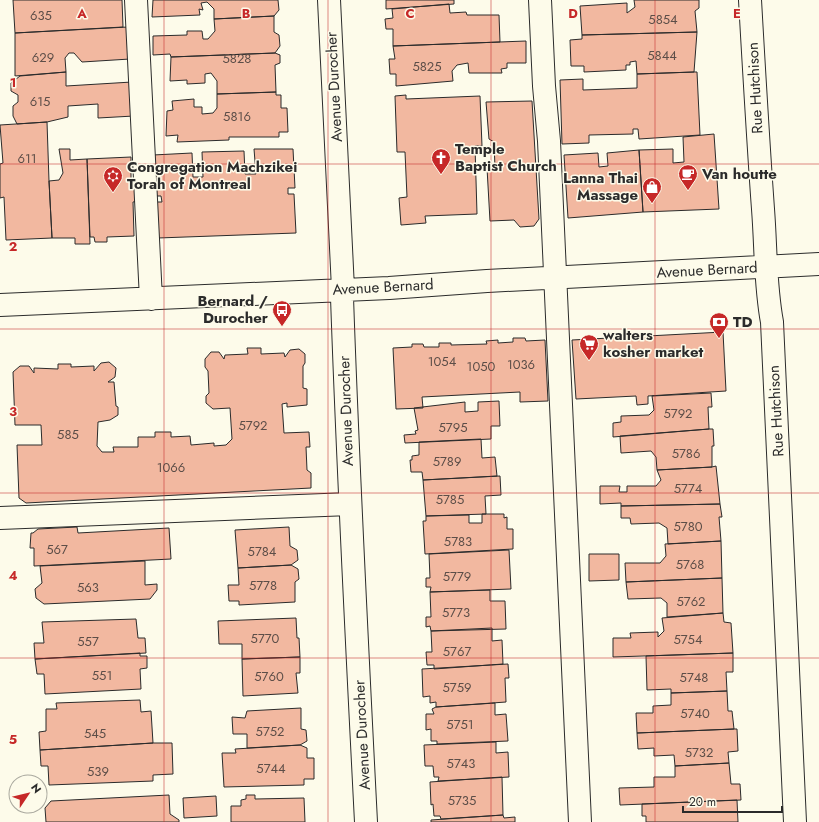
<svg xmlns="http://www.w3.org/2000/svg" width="819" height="822" font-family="Jost,sans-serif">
<rect width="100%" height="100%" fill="#fdfbea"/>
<path fill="#f2b8a0" stroke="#2b2b2b" d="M13 0H122L123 27 15 33Z
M153 0H278L279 10 274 16 214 19V9L207 2 201 3 203 10 199 9 200 15 152 17Z
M386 0H454V4L386 9Z
M634 0H699V8L695 11 697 32 582 35 580 6 627 3V13L635 7Z
M449 4 450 13 466 12 467 15H499L500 42 393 46V29H386L385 19 393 18 392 9Z
M274 16V32L279 35 280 46 275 53 171 57 170 54 153 55V36L187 35V31H202L203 39H208L215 31 214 19Z
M128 27 130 59 82 62 74 53H69L65 58 66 72 15 76V33Z
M697 32 694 72 637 74 636 61 630 62V65H626V70L584 72V66H571L570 40 582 39V35Z
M526 41V63H507V68L501 69 502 73H469L468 63 457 65 452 71 453 81 396 86V74H390L389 59H395L393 46Z
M275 53 280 55V63L275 65 276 92 217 94V81L211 73 205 74V83L187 84V80L170 81 171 57Z
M66 72V86L132 82 134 116 98 118V104L68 106V117L47 122 17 124 13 116V106L18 102V95L11 91V83L20 76Z
M694 72H697L700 135 639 139 638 129H633V134L589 135V143L562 144 560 80 583 79V90L637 88V74Z
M276 92V95H281V108H287L288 132H279V137H229V140L177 142 178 135 166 136 167 111 173 110 172 101 194 99V107H202V114L213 113 217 108V94Z
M406 95V99L480 96 482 146H475L477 214 425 216 426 223 401 225 399 198 407 197 405 152H397L395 96Z
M532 101 539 219 534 226 520 227 514 220 490 221 487 168H495L494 142 489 139 486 102Z
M47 122 49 181 52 238 6 240 4 197 0 198V164L3 163 0 125Z
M714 134 719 209 643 212 639 150 673 149V163L684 162 683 137Z
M59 149H70V160L87 159 90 244H75V238H52L49 181 59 180 63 173Z
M254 149H293L295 188H288V194H294L296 233 158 238 155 202H162L161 196H154L153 155 192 153 193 177H203L202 152 244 151 245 174H256Z
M639 150 643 212 568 218 564 155 598 153 599 167 608 166 607 153Z
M131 157V184L138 183V201L133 202 134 236 107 237V242H95L94 237H90L87 159Z
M723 332 726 391 648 396V404L637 405 636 396 576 399 572 340Z
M513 338H525L526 341 545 340 548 401 520 402V392L422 397 423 408 396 409 393 348 412 347V344H423L424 347H439V343H451V345L487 344 486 341 498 340V343L513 342Z
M247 348H261V354L284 353 285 357 290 350 299 349 305 354V363L303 366V388L307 389V405L287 407V403L282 404 284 433 309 432 310 447H306L307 470 311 473V488L26 503 19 498 17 445H42L41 425H15L13 372 20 366H29L34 373V368L58 369V364H71V367L94 366V371L101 363 109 362 116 368 115 377 108 382H114L116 406 118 407V415L110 420 98 422 97 446 102 452H114L113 447H138V437H155V432H171V437L190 436 191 445 214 443V446L226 445 232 439 230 408 213 409 206 403V396L209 393 208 371 205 367V359L211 352H219L224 359 225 355 248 354Z
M711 393 712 407H708L709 429 613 437V423L621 422V416L649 415 654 410 652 396Z
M499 401 500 426H491V439L405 443 404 435 416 434 415 431 418 430 414 408 465 402V412L478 411V402Z
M709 429H713L714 446H712V467L657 470 656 457 651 451 621 453 620 436Z
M481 439 482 458 495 457 497 476 423 480 422 472H411L410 460H412V456L419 455V442Z
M716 466 720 504 621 506V503L600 504V486H620L619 492H627V486H656L661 480 657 470 712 467Z
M500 476 501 495 485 496 486 514 426 516 423 480Z
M720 504 722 517H719L721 541 668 544 667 528 659 523 631 524 630 518H621V506Z
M482 514H504V518L507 517V529H513V549L425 554 423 521H426V516L469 515V523H482Z
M77 527 78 533 169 528 171 559 34 566V548H30L31 533H33L38 529Z
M289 527 290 546 297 550 298 560 291 565 238 568 235 530Z
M721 541 722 578 626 582 625 563H660L666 556 665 544Z
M509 550 511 589 430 592 431 587H426V578H430L429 554Z
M589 554H619V580L589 581Z
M145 561V585L157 584V590L150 599 44 604 36 598 35 589 42 583 40 566Z
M291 565 298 569 299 579 295 582V602L239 605V601H229L228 585H239L238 568Z
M722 578 723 613 667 617V603L661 598 628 599 626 582Z
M490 590V601H505L506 629 431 631 430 626 426 627V617H431L430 592Z
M723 613 724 622 731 623 733 653 613 657V638H631L630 633 658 632V637L664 631 662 618Z
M296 618 297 638H299L300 657 242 659V644H219L218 621Z
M136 619 138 638H145L146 653 35 659 34 643H44L42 622Z
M492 628V641L502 640 503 664 434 669V665H427L426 652H432L431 631Z
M140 653V656H147V668L140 669 141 689 45 694 44 674H37L35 659Z
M733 653V672H726L727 691 671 693V689L647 690 646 656Z
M300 657V673H296L298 693 243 696 242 659Z
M508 664 509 678H505L506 702 436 707V702L430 703V696L423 697 422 669Z
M727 691 728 711H732L734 729 637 733 636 713H653V706L671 705V693Z
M140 700 141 712 151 711 153 743 40 750 39 732 46 731V709H57L56 703Z
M495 703V715L506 714 508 741 437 744V741H431V729L426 730V714H434L432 709 436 707Z
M301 708V729L306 730 307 741 300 745 247 748V734H233L232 717 245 718 247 711Z
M734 729H737L738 751 728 752 729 763 675 766 674 755 654 756V748L638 749 637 733Z
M496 742V753L508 752 509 777 438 781 439 777H434L433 766H425L424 745Z
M153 743H172L173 774 153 775V781L49 785 48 766H41L40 750Z
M300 745 307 748V758H314V779H304V785L224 787 222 753H236L235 749Z
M729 763 731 784H740L741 800 620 805 619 788 654 787V777H675V766Z
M502 777 503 815 441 819 440 816H434L433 804 431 805 430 782Z
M169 795 170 814 179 820V822H46L45 808 51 801Z
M246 795H255V799L304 798 305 822H231V806H241V800L246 799Z
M216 796 217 816 184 818 183 798Z
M737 800 738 822H646V816H642V804Z
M503 815 504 818 515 817V822H431V820Z"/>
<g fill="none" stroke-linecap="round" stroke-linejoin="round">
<g stroke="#2b2b2b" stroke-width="24">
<path id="minor" d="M136 0 151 299
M329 0 343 289 342 297C348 472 357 647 366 822
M540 0 544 86 549 141 580 822
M750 0C754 70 758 140 763 209 766 247 765 285 772 322L795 822
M0 305 389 288 487 281 819 264
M0 518 350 504"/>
</g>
<use href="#minor" stroke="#fdfbea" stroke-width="22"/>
</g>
<path fill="none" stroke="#c62828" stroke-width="1" stroke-opacity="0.55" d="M164 0V822M328 0V822M491 0V822M655 0V822M0 164H819M0 329H819M0 493H819M0 658H819"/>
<defs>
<g id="church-pin" transform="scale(1)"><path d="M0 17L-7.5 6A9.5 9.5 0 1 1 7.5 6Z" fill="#c62828" stroke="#fdfbea"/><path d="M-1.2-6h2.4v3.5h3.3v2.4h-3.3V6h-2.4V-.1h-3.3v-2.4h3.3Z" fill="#fff"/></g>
<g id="cafe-pin" transform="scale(1)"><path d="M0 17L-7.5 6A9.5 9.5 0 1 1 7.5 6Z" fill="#c62828" stroke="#fdfbea"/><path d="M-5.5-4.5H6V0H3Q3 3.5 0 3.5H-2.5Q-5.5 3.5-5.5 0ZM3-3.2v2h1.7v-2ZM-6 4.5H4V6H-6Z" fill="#fff"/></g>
<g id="synagogue-pin" transform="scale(1)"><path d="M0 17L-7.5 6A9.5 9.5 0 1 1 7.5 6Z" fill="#c62828" stroke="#fdfbea"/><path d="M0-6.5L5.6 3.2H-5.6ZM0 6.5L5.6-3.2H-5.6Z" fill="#fff"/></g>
<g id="shop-pin" transform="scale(1)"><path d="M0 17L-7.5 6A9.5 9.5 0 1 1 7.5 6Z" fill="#c62828" stroke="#fdfbea"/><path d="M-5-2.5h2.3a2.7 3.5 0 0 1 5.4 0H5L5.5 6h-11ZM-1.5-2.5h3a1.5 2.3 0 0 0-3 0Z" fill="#fff"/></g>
<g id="bus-pin" transform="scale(1)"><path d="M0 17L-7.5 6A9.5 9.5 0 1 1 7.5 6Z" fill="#c62828" stroke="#fdfbea"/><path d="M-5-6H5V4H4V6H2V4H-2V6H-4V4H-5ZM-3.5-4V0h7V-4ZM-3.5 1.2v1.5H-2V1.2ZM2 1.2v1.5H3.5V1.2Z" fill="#fff"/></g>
<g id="bank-pin" transform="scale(1)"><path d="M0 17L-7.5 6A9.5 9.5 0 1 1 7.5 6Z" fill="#c62828" stroke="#fdfbea"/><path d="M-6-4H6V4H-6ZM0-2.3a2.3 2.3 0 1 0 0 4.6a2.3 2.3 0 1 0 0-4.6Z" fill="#fff"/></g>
<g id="supermarket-pin" transform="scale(1)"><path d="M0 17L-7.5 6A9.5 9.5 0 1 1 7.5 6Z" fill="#c62828" stroke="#fdfbea"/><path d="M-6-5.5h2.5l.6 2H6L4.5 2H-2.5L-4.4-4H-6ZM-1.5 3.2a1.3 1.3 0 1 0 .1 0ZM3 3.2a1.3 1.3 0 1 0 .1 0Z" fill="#fff"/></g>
</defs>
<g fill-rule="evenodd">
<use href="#church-pin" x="441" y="158"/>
<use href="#cafe-pin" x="688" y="174"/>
<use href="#synagogue-pin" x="113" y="176"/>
<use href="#shop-pin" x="652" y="187"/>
<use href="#bus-pin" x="282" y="310"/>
<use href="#bank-pin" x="719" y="322"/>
<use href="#supermarket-pin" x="589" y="344"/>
</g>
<g text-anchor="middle" stroke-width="3" stroke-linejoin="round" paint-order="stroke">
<g font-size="13" fill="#5d4e48">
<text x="41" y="20">635</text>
<text x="663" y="24">5854</text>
<text x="662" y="60">5844</text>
<text x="43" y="62">629</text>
<text x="237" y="63">5828</text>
<text x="427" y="71">5825</text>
<text x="40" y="106">615</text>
<text x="237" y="121">5816</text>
<text x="27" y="163">611</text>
<text x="442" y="366">1054</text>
<text x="521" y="369">1036</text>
<text x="481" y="371">1050</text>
<text x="678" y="418">5792</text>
<text x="253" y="430">5792</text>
<text x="453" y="432">5795</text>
<text x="68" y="439">585</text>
<text x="686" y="458">5786</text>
<text x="447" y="466">5789</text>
<text x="171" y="472">1066</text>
<text x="688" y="493">5774</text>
<text x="450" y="504">5785</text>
<text x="688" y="531">5780</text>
<text x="458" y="546">5783</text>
<text x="57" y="554">567</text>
<text x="262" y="556">5784</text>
<text x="690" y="569">5768</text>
<text x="457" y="581">5779</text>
<text x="263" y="590">5778</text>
<text x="88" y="592">563</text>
<text x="691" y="606">5762</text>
<text x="456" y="617">5773</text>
<text x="265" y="643">5770</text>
<text x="688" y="644">5754</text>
<text x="88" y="646">557</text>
<text x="457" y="656">5767</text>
<text x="102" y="680">551</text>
<text x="269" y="681">5760</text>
<text x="694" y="682">5748</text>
<text x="457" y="692">5759</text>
<text x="695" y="718">5740</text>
<text x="460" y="729">5751</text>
<text x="270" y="736">5752</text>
<text x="95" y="738">545</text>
<text x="699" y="757">5732</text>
<text x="461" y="768">5743</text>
<text x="271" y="773">5744</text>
<text x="98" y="776">539</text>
<text x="462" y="805">5735</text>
</g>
<g font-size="15" fill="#2b2b2b" stroke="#fdfbea">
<text transform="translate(334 87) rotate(-93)" y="5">Avenue Durocher</text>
<text transform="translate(755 88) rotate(-93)" y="5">Rue Hutchison</text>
<text transform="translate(707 270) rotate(-3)" y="5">Avenue Bernard</text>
<text transform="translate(383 287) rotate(-3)" y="5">Avenue Bernard</text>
<text transform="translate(346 411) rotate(-92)" y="5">Avenue Durocher</text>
<text transform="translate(776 411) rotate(-93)" y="5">Rue Hutchison</text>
<text transform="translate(362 735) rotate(-93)" y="5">Avenue Durocher</text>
</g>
<g font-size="15" font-weight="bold" fill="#2b2b2b" stroke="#fdfbea" text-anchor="start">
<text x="455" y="154">Temple<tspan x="455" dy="17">Baptist Church</tspan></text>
<text x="127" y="172">Congregation Machzikei<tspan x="127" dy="17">Torah of Montreal</tspan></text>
<text x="702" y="179">Van houtte</text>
<text x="638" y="183" text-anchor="end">Lanna Thai<tspan x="638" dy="17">Massage</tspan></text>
<text x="268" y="306" text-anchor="end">Bernard /<tspan x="268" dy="17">Durocher</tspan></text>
<text x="733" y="327">TD</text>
<text x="603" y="340">walters<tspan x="603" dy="17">kosher market</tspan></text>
</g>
</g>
<g font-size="13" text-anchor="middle" font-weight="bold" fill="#c62828" stroke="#fdfbea" stroke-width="3" stroke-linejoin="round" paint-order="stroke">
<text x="82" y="18">A</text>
<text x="246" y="18">B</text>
<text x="410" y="18">C</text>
<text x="573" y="18">D</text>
<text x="737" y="18">E</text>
<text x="13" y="87">1</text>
<text x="13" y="251">2</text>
<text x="13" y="416">3</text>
<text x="13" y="580">4</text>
<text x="13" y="744">5</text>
</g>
<g transform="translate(28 794) rotate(55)"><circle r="19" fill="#fdfbea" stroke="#a9a89e"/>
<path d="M0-3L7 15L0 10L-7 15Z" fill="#c62828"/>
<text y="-6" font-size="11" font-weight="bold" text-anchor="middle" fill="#2b2b2b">N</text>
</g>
<path d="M683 806v6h99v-6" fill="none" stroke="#2b2b2b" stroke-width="2"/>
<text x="689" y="806" font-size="12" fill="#2b2b2b" stroke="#fdfbea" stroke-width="3" paint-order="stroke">20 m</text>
</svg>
